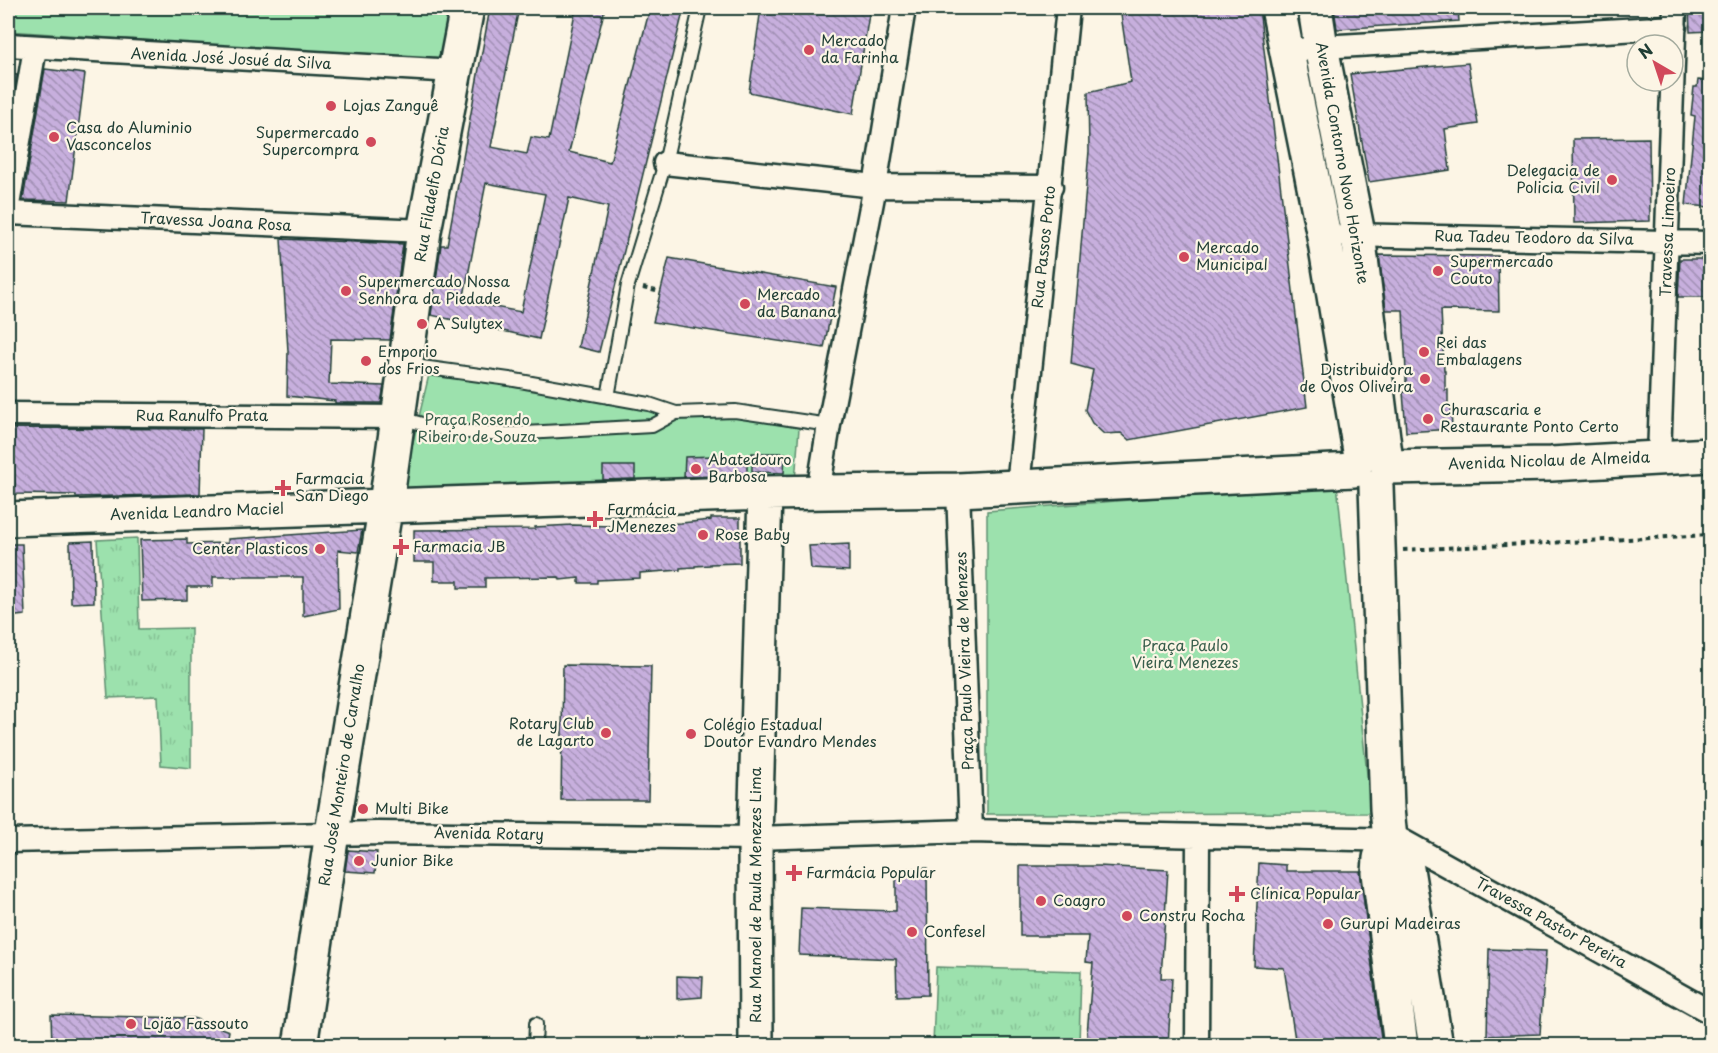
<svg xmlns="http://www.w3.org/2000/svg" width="1718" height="1053" font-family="'Playpen Sans',sans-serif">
<defs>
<pattern id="grass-tufts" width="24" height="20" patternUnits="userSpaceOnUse" patternTransform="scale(1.5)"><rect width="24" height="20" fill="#9ce1ad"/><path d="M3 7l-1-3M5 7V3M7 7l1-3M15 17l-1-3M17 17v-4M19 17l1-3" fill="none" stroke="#86c295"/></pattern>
<pattern id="building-back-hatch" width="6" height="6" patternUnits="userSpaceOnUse" patternTransform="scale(1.5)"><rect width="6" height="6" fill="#c7afdd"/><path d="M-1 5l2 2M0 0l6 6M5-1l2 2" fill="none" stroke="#a190b4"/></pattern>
</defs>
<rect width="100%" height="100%" fill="#fcf5e5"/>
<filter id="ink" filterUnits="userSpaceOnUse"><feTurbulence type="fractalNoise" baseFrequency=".0167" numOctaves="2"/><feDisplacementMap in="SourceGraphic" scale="12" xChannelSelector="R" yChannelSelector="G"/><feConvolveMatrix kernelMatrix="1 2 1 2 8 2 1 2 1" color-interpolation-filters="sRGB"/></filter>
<g filter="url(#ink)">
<path fill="url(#grass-tufts)" stroke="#5e8f70" stroke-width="1.5" d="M137 538 139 629 191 628V768L161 765 158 696 108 698 97 540Z
M936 967 1081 971 1079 1045H933Z"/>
<path fill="#9ce1ad" stroke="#5e8f70" stroke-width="1.5" d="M8 8H456L444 61 8 31Z
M432 362 799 428 795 482 402 488Z
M1337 484 1371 813 987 814V511Z"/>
<path fill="url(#building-back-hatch)" stroke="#1f3d34" stroke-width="1.5" fill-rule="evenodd" d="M490 8H519L491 147 527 154 531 137 549 140 576 8H605L569 152 610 162 650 8H684L599 352 578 347 608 207 569 198 539 339 431 315 441 245H447ZM486 183 545 194 521 312 463 301Z
M761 8H870L853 114 749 92Z
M1120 8H1259L1307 407 1129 440 1121 433 1104 434 1092 423 1085 410 1093 370 1071 364 1089 151 1088 92 1131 82Z
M1334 8H1458L1459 21 1337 29Z
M1689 8H1710V31L1690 32Z
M1468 63 1478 124 1445 129 1450 170 1369 182 1350 74Z
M45 69 85 74 69 201 23 200Z
M8 74 17 75 8 128Z
M1698 80 1710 81V207L1686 205 1695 116 1691 115 1694 87H1697Z
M1649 138 1650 221 1574 223 1573 139Z
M281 239 403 244 390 340 331 339 329 384 384 386 381 403H335V401L287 396 288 351Z
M1379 255 1498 256 1499 311 1441 310 1444 371H1445V390H1448V407H1451L1452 429 1406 432 1403 392H1406V372L1403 310H1386Z
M669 258 836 287 824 348 653 322Z
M1680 259H1710V297H1678Z
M13 428 202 429 200 494 76 497V495L15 494Z
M752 453H785L784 473 752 472Z
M715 456 747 457V475L684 477 685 457Z
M603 466H635V479L603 480Z
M711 518H740V563L710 564V565L695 566V567L680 568V570L640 573V578L597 580V583H579V578L560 580 559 577 485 578V588H458V581H434V562H414V530L535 529V527L573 525 613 526 681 523 711 520Z
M362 530 358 552 338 550 339 609 303 616V577H213V587H187V600L142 601 140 540 187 539V544L228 543V539Z
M93 541 94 602 71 603 70 542Z
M8 544H22L25 615 8 617Z
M849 544V571L811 569 809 546Z
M563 665 651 666 648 800H561Z
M348 850 377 852 375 873 345 871Z
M1259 863 1286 865V871H1360L1382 1046H1296L1284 968 1254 966Z
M1020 866H1099L1168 870 1161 978H1172L1168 1046H1086L1093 963 1086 962 1088 936H1020Z
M927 868 928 995 897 996 896 959 799 955 801 908 896 911V869Z
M1489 949 1546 951 1540 1034 1487 1036Z
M677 976 703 977 702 997 677 999Z
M51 1015 193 1018 229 1031 226 1046H52Z"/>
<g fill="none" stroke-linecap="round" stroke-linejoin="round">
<g stroke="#1f3d34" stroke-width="16">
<path id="lane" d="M407 365 509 379 649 404 676 413 735 411 829 425
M608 397 628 285 665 163 700 8
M400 418 448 431 507 434 652 426 676 413
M535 1046 536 1024"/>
</g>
<g stroke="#1f3d34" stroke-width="27">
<path id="street" d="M8 45 455 71
M1287 52 1321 47 1675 27
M665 163 875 186 1051 187
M8 205 35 48
M8 213 424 231
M1346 235 1710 243
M8 414 397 417
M1659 457 1675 8
M1018 486 1068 8
M958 490 971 831
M818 492 829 425 875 186 904 8
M8 841 378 833 755 838 971 831 1401 840 1710 1012
M1197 1046 1198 837"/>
</g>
<g stroke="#1f3d34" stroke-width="38">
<path id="secondary" d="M1278 8 1324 236 1361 457
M1315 8 1321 47 1358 234 1386 462
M1388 467 1551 464 1710 455
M1376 486 1387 809 1390 839 1406 863 1436 1046
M8 519 765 493 958 490 1354 470
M1390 839 1380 858 1379 873 1401 1046
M300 1046 332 833 386 504 424 231 467 8
M756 1046 755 838 765 493"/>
</g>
<path stroke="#1f3d34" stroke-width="4" stroke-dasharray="4.5 4.5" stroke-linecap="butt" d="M643 288 661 292
M1403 550 1710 535"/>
<use href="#lane" stroke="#fcf5e5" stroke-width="12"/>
<use href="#street" stroke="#fcf5e5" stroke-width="22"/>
<use href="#secondary" stroke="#fcf5e5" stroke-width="33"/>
</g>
</g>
<g fill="#d1495b" stroke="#fcf5e5" stroke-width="2">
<circle cx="809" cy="50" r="6"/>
<circle cx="331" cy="106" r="6"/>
<circle cx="54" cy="137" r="6"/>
<circle cx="371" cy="142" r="6"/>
<circle cx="1612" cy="180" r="6"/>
<circle cx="1184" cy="257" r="6"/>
<circle cx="1438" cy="271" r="6"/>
<circle cx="346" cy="291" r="6"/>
<circle cx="745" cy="304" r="6"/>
<circle cx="422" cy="324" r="6"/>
<circle cx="1424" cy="352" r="6"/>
<circle cx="366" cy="361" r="6"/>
<circle cx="1425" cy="379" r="6"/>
<circle cx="1428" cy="419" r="6"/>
<circle cx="696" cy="469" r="6"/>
<path d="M280 479h6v6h6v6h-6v6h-6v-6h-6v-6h6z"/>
<path d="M592 510h6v6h6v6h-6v6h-6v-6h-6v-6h6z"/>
<circle cx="703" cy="535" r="6"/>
<path d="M398 538h6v6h6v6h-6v6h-6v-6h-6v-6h6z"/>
<circle cx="320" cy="549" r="6"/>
<circle cx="606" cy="733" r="6"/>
<circle cx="691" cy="734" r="6"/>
<circle cx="363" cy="809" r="6"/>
<circle cx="359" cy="861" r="6"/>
<path d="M791 864h6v6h6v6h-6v6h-6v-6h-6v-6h6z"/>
<path d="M1234 885h6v6h6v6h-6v6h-6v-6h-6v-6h6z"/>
<circle cx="1041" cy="901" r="6"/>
<circle cx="1127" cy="916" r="6"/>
<circle cx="1328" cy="924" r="6"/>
<circle cx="912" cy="932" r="6"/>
<circle cx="131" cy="1024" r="6"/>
</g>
<g text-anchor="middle" stroke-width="4.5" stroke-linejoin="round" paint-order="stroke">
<g font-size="15" fill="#1f3d34" stroke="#fcf5e5" text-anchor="start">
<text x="821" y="46">Mercado<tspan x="821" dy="17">da Farinha</tspan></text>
<text x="343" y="111">Lojas Zanguê</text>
<text x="66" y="133">Casa do Aluminio<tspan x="66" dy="17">Vasconcelos</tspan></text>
<text x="359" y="138" text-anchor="end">Supermercado<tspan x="359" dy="17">Supercompra</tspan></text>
<text x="1600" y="176" text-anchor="end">Delegacia de<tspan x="1600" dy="17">Policia Civil</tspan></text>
<text x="1196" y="253">Mercado<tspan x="1196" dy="17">Municipal</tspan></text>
<text x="1450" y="267">Supermercado<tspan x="1450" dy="17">Couto</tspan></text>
<text x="358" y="287">Supermercado Nossa<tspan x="358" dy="17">Senhora da Piedade</tspan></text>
<text x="757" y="300">Mercado<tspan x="757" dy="17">da Banana</tspan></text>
<text x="434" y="329">A Sulytex</text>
<text x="1436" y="348">Rei das<tspan x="1436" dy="17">Embalagens</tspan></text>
<text x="378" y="357">Emporio<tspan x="378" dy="17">dos Frios</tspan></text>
<text x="1413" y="375" text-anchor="end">Distribuidora<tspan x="1413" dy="17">de Ovos Oliveira</tspan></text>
<text x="1440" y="415">Churascaria e<tspan x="1440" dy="17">Restaurante Ponto Certo</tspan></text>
<text x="708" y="465">Abatedouro<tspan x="708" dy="17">Barbosa</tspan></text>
<text x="295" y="484">Farmacia<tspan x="295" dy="17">San Diego</tspan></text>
<text x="607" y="515">Farmácia<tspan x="607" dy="17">JMenezes</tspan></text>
<text x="715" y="540">Rose Baby</text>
<text x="413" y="552">Farmacia JB</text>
<text x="308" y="554" text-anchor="end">Center Plasticos</text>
<text x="594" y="729" text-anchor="end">Rotary Club<tspan x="594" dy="17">de Lagarto</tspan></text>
<text x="703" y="730">Colégio Estadual<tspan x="703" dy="17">Doutor Evandro Mendes</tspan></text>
<text x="375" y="814">Multi Bike</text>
<text x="371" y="866">Junior Bike</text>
<text x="806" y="878">Farmácia Popular</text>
<text x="1250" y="899">Clínica Popular</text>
<text x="1053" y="906">Coagro</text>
<text x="1139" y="921">Constru Rocha</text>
<text x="1340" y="929">Gurupi Madeiras</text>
<text x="924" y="937">Confesel</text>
<text x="143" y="1029">Lojão Fassouto</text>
</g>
<g font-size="15" fill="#1f3d34" stroke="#fcf5e5">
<text transform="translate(231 59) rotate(3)" y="5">Avenida José Josué da Silva</text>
<text transform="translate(1342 163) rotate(80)" y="5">Avenida Contorno Novo Horizonte</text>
<text transform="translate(432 194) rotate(-80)" y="5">Rua Filadelfo Dória</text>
<text transform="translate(216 222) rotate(3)" y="5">Travessa Joana Rosa</text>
<text transform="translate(1668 232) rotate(-88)" y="5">Travessa Limoeiro</text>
<text transform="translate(1534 238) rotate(1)" y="5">Rua Tadeu Teodoro da Silva</text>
<text transform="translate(1044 247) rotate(-84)" y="5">Rua Passos Porto</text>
<text x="202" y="421">Rua Ranulfo Prata</text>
<text transform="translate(1549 461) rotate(-2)" y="5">Avenida Nicolau de Almeida</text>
<text transform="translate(197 512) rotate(-2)" y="5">Avenida Leandro Maciel</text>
<text transform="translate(965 661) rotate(-92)" y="5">Praça Paulo Vieira de Menezes</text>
<text transform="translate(342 775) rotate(-81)" y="5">Rua José Monteiro de Carvalho</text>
<text transform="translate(489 834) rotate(1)" y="5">Avenida Rotary</text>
<text transform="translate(756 895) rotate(-90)" y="5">Rua Manoel de Paula Menezes Lima</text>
<text transform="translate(1551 923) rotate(29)" y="5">Travessa Pastor Pereira</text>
</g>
<g font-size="15" fill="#385e4c" stroke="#fcf5e5">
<text x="477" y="425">Praça Rosendo<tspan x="477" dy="17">Ribeiro de Souza</tspan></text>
<text x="1185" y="651">Praça Paulo<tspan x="1185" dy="17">Vieira Menezes</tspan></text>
</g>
</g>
<rect width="1718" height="1053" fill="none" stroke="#fcf5e5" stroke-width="30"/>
<rect x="15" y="15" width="1688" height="1023" fill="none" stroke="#1f3d34" stroke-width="2" filter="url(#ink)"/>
<g transform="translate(1655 63) rotate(321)"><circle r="28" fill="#fcf5e5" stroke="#a4ab9e" stroke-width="1.5"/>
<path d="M0-4.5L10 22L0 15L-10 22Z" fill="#d1495b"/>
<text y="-9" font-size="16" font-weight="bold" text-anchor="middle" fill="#1f3d34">N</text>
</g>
</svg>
